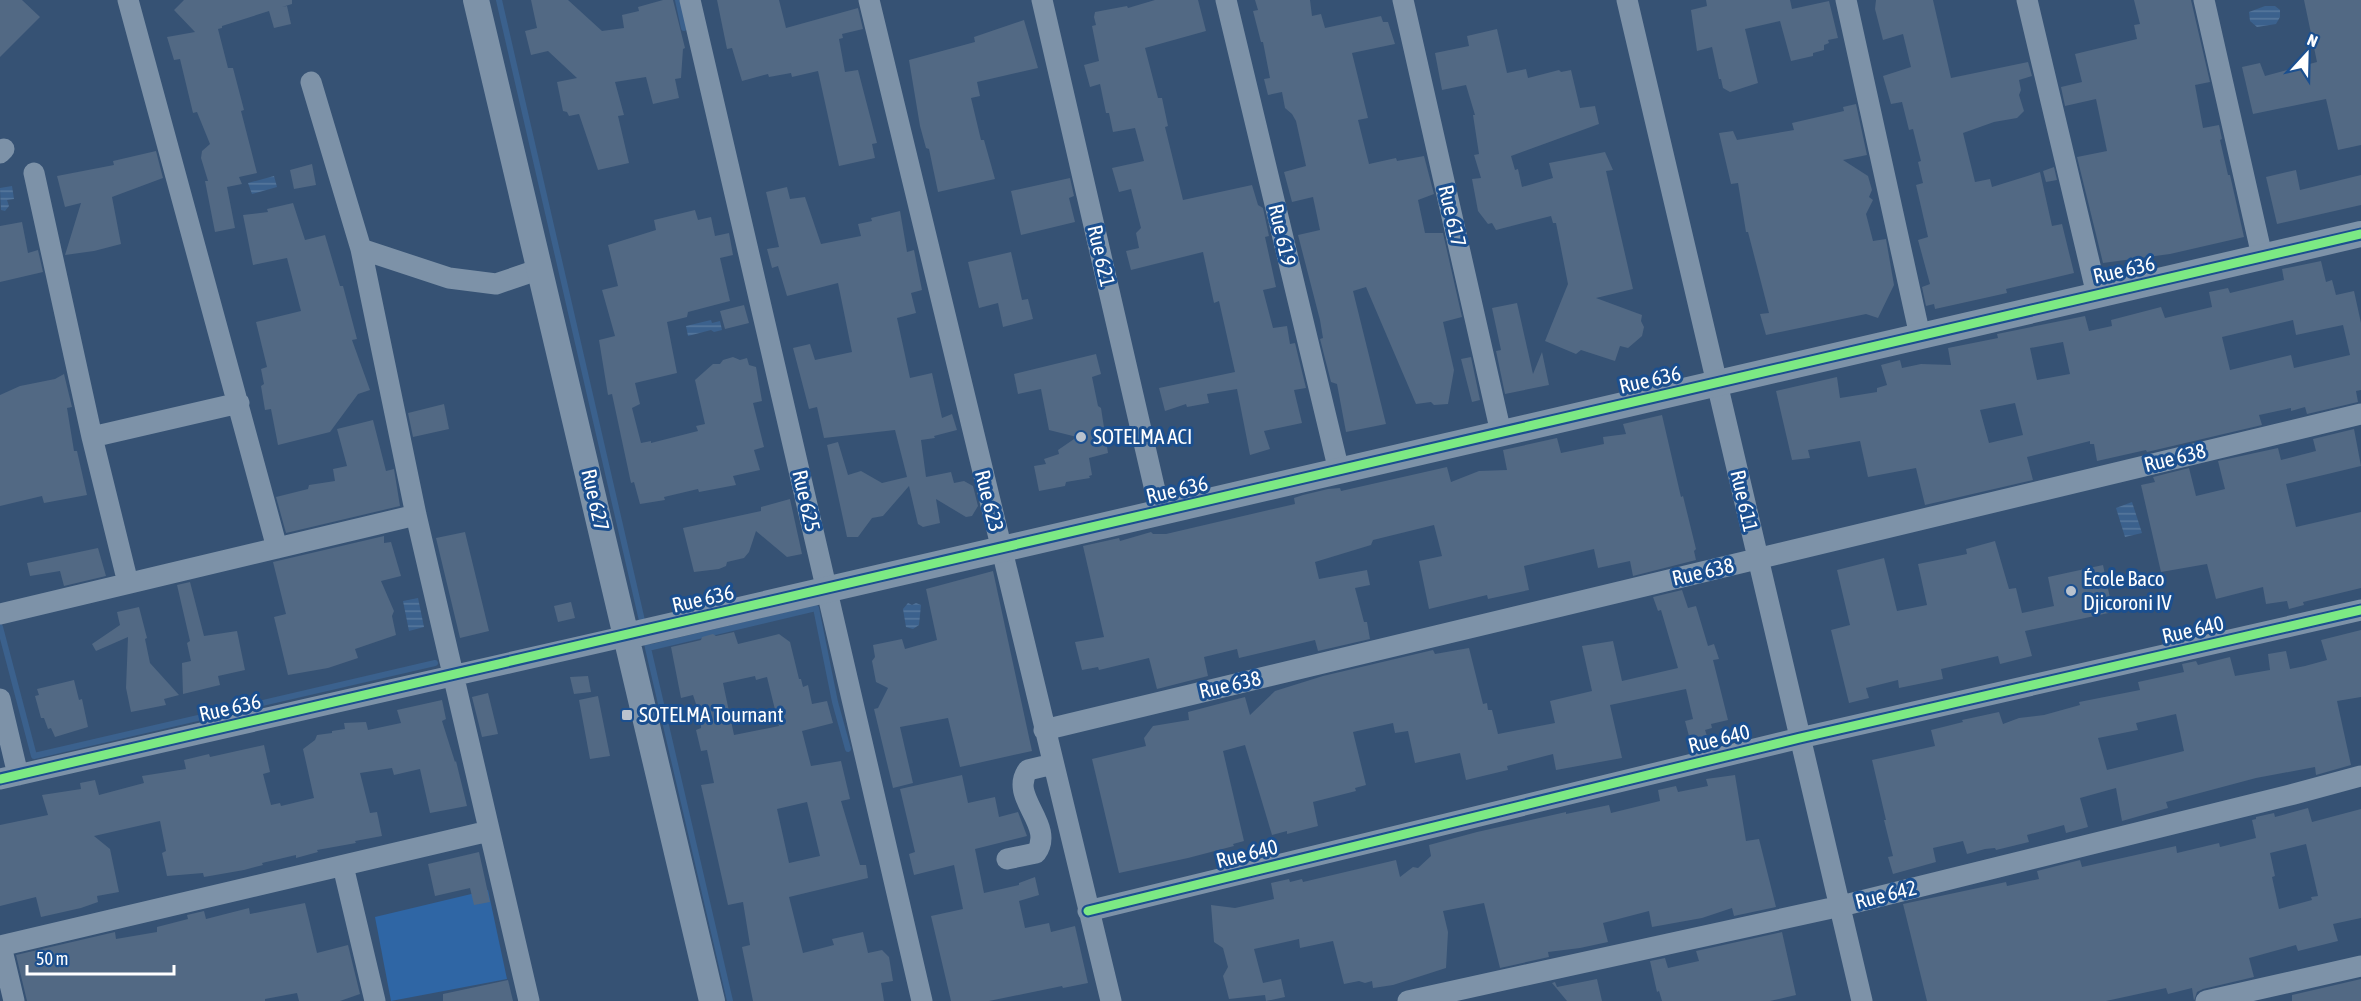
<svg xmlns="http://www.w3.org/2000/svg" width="2361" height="1001" font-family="'Asap Condensed',sans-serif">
<defs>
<pattern id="water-rules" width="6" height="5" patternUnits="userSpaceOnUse" patternTransform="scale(1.5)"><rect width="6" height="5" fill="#3b618d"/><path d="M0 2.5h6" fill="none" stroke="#58799e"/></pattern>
</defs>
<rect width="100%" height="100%" fill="#365274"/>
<path fill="#2f66a5" d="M488 890 507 979 391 1001 375 917Z"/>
<path fill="url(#water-rules)" d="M2265 6H2275L2280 10V17L2276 24 2257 27 2250 21 2249 12Z
M274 176 277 187 252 194 248 183Z
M12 186 14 199 7 200 9 206 5 211 1 210 0 188Z
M711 320 712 323 720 321 722 330 714 332 711 330 688 336 686 326Z
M2132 502 2142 533 2125 537 2116 508Z
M418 598 424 627 409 631 403 601Z
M908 603 912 605 916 603 921 605 919 625 913 629 906 627 903 609Z"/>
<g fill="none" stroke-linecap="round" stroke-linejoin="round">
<path stroke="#3b618d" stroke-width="6" d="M499 0 643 625
M678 0 684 28
M0 627 34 756 435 663
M646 638 648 648 816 608 835 702 848 749
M648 648 730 1001"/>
</g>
<path fill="#526984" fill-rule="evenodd" d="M0 0H22L40 17 0 57Z
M184 0H292V4L282 7 287 6 291 24 274 28 269 11 222 26V28L218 29 228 68H233L244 110 241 111 257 173 239 177 242 184 227 187 235 228 215 232 205 181H208L201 158 202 151 210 144 197 112 193 113 180 59 174 60 167 37 195 32 174 10Z
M531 0H568L602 31 624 28 622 15 639 11 638 7 663 0H673L685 48 683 49 681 78 675 79 679 98 653 104 646 77 615 82 624 115 618 116 629 163 598 170 579 114 569 116 567 112 563 111 557 82 577 78 548 51 531 55 525 31 537 28Z
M717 0H779L786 28 858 8 863 29 842 34 843 38 839 39 845 72 858 70 877 143 872 144 875 158 839 166 818 71 792 77 791 73 769 77 768 74 742 81 732 48 727 49Z
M1155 0H1198L1206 31 1145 48 1158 98H1162L1168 126 1165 127 1183 200 1252 185 1258 205 1263 208 1269 236 1265 237 1276 287 1263 290 1273 328 1287 326 1290 344 1295 343 1306 388 1294 390 1302 423 1264 431 1270 449 1250 455 1237 389 1207 394 1209 403 1187 407 1186 404 1165 411 1159 388 1235 372 1219 301 1214 303 1203 252 1131 270 1126 251 1139 248 1136 233 1141 228 1131 189 1119 192 1112 168 1144 161 1135 128 1113 132 1109 113H1106L1100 84 1090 87 1084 65 1099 61 1092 26 1096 25 1094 17 1095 12 1127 6 1128 8Z
M1255 0H1310L1312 16 1321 14 1325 28 1381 16 1383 22H1388L1395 44 1352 53 1368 118 1358 120 1369 164 1396 158 1397 161 1424 156 1434 194 1418 200 1425 233H1443L1462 317 1443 322 1454 370 1448 404 1434 405 1431 402 1416 404 1366 287 1353 291 1386 424 1346 432 1337 384 1331 382 1320 339 1323 338 1320 320 1298 235 1320 230 1313 197 1292 202 1284 172 1306 166 1296 121 1292 114 1285 108 1282 92 1268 95 1264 79 1270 78 1263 42H1261L1253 11 1258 10Z
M1706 0H1790L1792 9 1829 1 1838 38 1828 40 1829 43 1824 45V50L1813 53V56L1791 61 1780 21 1745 29 1758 83 1730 92 1723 88 1721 79H1719L1712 47 1697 51 1691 10 1707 6Z
M1876 0H1933L1951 78 2028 62 2032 76 2019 80 2021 90 2019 95 2024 111 2017 118 1994 122 1963 133 1975 182 1990 179 1992 187 2040 172 2052 226 2062 224 2074 273 2006 289 2007 293 1935 309 1934 304 1926 306 1922 287 1930 284 1918 240 1928 237 1916 185 1923 183 1918 162 1921 161 1913 129 1909 130 1902 102 1891 104 1883 76 1911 67 1903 34 1883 40 1875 9Z
M2134 0H2191L2210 82 2195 85 2203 128 2219 125 2222 139 2220 140 2228 175H2230L2244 237 2170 254 2103 263 2077 157 2107 151 2096 99 2065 106 2061 87 2082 82 2075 54 2137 39 2134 25 2140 24Z
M2304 0H2361V145L2338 150 2326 99 2253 114 2242 67 2260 63 2265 76 2317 62Z
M1024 20 1038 68 977 82 980 96 971 98 981 140H984L995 179 938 192 929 149 926 148 920 126 909 60 975 42 974 37Z
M1497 29 1507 73 1526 69 1528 78 1559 70 1561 72 1571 70 1580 108 1595 106 1599 124 1511 156 1515 170 1518 169 1522 187 1553 178 1549 163 1605 152 1613 170 1606 171 1633 289 1596 298 1642 315 1641 321 1644 327 1642 336 1628 348 1620 346 1615 361 1581 350 1576 354 1545 341 1568 284 1556 223H1553L1551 216 1496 230 1492 223 1488 224 1478 211 1472 179 1481 178 1474 155 1479 154 1473 115H1475L1466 85 1442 90 1435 53 1469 46 1467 36Z
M1856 104 1867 155 1843 160 1868 176 1872 190 1869 197 1873 200 1866 214 1873 241 1886 239 1894 285 1878 318 1866 314 1766 335 1760 314 1769 313 1748 232H1746L1738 183 1731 184 1719 133 1733 131 1737 140 1794 130 1792 123 1844 111 1843 107Z
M156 151 163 178 112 197 121 244 94 251 65 255 81 203 65 207 57 176 114 165 113 161Z
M312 164 316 185 294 189 290 170Z
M2054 167 2057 180 2046 182 2043 171Z
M2296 170 2300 190 2361 175V205L2277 224 2266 177Z
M1070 178 1074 196 1069 198 1075 222 1021 235 1011 191Z
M787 187 790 199 805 197 821 244 861 236 858 224 872 221 871 218 900 211 907 252 914 250 922 290 911 293 916 313 897 318 910 378 932 373 942 418 952 414 957 430 934 436 935 438 921 440 926 477 951 472 954 483 964 481 973 486 978 506 972 516 966 517 936 499 940 523 923 527 918 524 909 486 883 516 872 518 858 537H847L827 445 838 442 848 475 861 471 882 483 907 477 895 430 824 438 817 407 809 409 793 348 810 344 815 360 852 352 838 283 787 296 778 266 772 268 767 249 779 247 766 192Z
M293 203 305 240 325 235 340 286H343L357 339 352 340 370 390 358 394 330 432 278 445 271 409 265 410 261 386 264 384 261 369 267 367 256 322 301 311 287 258 253 265 243 215 268 212 267 209Z
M695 210 698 220 711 217 715 236 729 233 733 255 720 258 730 301 688 312 687 317 667 322 677 373 635 383 640 404 632 408 641 443 651 441V443L698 431 696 426 705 424 695 380 713 364H720L723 360 733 357 740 360 747 358 749 365 756 367 762 401 753 403 764 447 754 450 760 470 733 476 736 485 699 492 698 489 664 497 665 500 640 504 634 482 631 483 612 394 608 395 599 340 615 336 602 290 618 286 608 245 656 230 654 220Z
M22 222 28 253 38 250 43 272 0 282V226Z
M1011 252 1022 300 1028 299 1033 319 1003 327 998 303 979 308 968 262Z
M2321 261 2326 282 2332 280 2336 295 2354 291 2361 323V390L2356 391 2358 402 2307 414 2305 407 2291 411V408L2259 415 2262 425 2147 452 2146 450 2097 461 2094 444H2090V441L2027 457 2033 480 1925 505 1916 468 1868 477 1860 441 1808 450 1810 458 1792 460 1776 391 1837 377 1840 398 1877 392V388L1887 385 1881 365 1900 360 1902 368 1921 364 1951 365 1948 348 1998 338 1997 334 2085 316 2089 331 2112 326 2111 320 2161 307 2165 318 2212 307 2209 292 2228 288 2230 293 2284 280 2282 269ZM2293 320 2296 335 2343 325 2350 355 2294 368 2291 355 2230 370 2222 337ZM2063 342 2070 374 2037 380 2030 348ZM2015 403 2023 435 1989 443 1980 410Z
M1517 303 1533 374 1542 352 1549 385 1505 394 1496 351 1501 350 1492 308Z
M744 305 749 323 725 329 720 311Z
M1096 354 1101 374 1092 377 1098 406 1101 408 1108 453 1089 458 1092 475 1089 476 1090 478 1066 482 1065 486 1039 491 1034 466 1046 464 1044 459 1059 454 1058 450 1077 437 1049 430 1041 389 1018 394 1014 374Z
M1471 357 1480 400 1472 402 1461 359Z
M64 374 72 407 67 408 74 451H77L87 495 44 503 42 496 0 506V395L20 386 55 379Z
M444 404 449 429 413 437 408 413Z
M1662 415 1681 497 1683 496 1696 549 1694 551 1696 560 1633 576 1630 561 1598 568 1594 549 1524 566 1529 590 1488 599 1487 595 1429 609 1419 561 1442 556 1434 525 1373 540 1371 545 1315 562 1319 579 1367 570 1370 585 1355 588 1364 622H1367L1370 639 1318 651 1315 640 1239 658 1237 649 1204 657 1208 676 1157 689 1149 658 1099 670 1098 667 1082 670 1075 642 1104 637 1083 546 1119 538 1120 541 1151 532 1153 534H1166L1295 504 1294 498 1303 495 1328 489 1340 488 1341 491 1447 467 1451 482 1479 471 1507 470 1503 450 1557 438 1561 453 1604 444 1603 437 1626 434 1623 424Z
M373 420 386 471 394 469 400 506 286 533 276 497 308 489 309 485 335 481 333 469 347 466 337 429Z
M2354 429 2361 466 2286 484 2296 527 2361 512V588L2303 602 2304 605 2289 609 2287 601 2266 604 2263 587 2216 599 2207 564 2161 572 2141 485 2155 482 2153 477 2189 468 2196 496 2225 489 2218 461 2278 448 2281 460 2316 451 2313 439Z
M790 499 802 554 787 557 756 531 749 552 744 558 727 562 726 566 719 569 694 572 683 528 761 511V507Z
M465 532 489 631 460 638 436 538Z
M384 536V543L391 542 401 576 381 581 394 611 392 616 396 635 355 649 358 658 328 668 288 675 274 617 286 614 273 562Z
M1995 541 2009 589 2016 588 2022 613 2054 606 2048 577 2103 565 2113 612 2025 631 2032 656 2000 664 1998 656 1941 669 1943 679 1899 688 1898 680 1866 688 1869 698 1849 703 1831 630 1850 625 1837 570 1884 558 1897 611 1927 605 1918 564 1967 554 1966 549Z
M98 548 106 576 64 586 60 571 30 576 27 563Z
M993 571 1032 751 960 767 948 718 900 727 913 783 893 788 874 709 878 708 888 688 876 682 872 661 875 657 873 645 902 639 905 649 937 640 926 589Z
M190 582 204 636 237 631 245 670 218 676 220 685 183 694 182 663 191 661 187 643 190 641 177 585Z
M1682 590 1688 608 1696 606 1708 646 1714 644 1719 659 1713 660 1728 720 1711 724 1712 728 1705 730 1707 736 1690 740 1685 721 1693 719 1686 689 1610 705 1622 758 1556 770 1553 754 1507 766 1508 770 1466 780 1460 753 1415 763 1408 731 1395 733 1393 723 1353 732 1366 785 1355 788 1356 791 1313 802 1318 826 1287 834V831L1272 835 1245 745 1223 751 1244 841 1233 844 1234 846 1188 858 1119 873 1092 759 1146 746 1144 738 1153 726 1189 720 1188 712 1245 697 1250 715 1275 691 1323 676 1433 650 1435 654 1469 648 1483 704 1487 703 1488 710H1492L1498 734 1555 723 1550 701 1592 691 1582 646 1613 641 1622 681 1678 668 1661 610 1658 611 1653 597Z
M571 602 575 618 558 622 554 606Z
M139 607 147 638 145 639 150 663 179 695 164 699 166 705 131 712 126 688 128 637 96 651 92 644 120 625 117 612Z
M2361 630V697L2337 701 2351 765 2316 775 2315 767 2256 778 2166 802 2168 808 2122 821 2116 788 2080 798 2088 827 2066 833 2064 825 2027 835 2029 842 1996 850 1995 848 1985 849 1967 854 1963 841 1933 848 1936 862 1893 874 1888 857 1893 856 1884 820H1886L1872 760 1935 746 1931 730 1963 722 1962 720 1999 712 2003 724 2019 718 2044 715 2080 705 2079 702 2140 690 2138 682 2184 672 2182 664 2196 661 2198 665 2230 657 2235 676 2270 670 2268 654 2286 651 2290 669 2305 666 2327 660 2321 640ZM2176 714 2184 751 2107 770 2098 738 2138 730 2136 723Z
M734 632 738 644 779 634 790 642 799 679H801L803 687 808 685 812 704 827 701 833 723 802 731 811 766 841 761 850 799 841 801 860 865H866L868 878 789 897 803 953 834 945 832 939 863 932 868 953 882 950 889 957 893 981 881 983 884 1001H753L742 947 750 945 743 902 728 905 701 785 714 783 707 750 701 751 696 730 701 728V719L693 695 681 698 671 647 701 640 702 637 713 634 716 636ZM755 676 756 680 767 677 779 726 734 735 723 683ZM807 802 820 856 789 863 777 809Z
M588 676 591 692 574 694 570 677Z
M74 680 79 700 82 699 88 727 55 737 51 728 48 729 44 718H41L35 696 39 695 37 689Z
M488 693 498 734 482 737 472 697Z
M598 696 610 756 590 759 579 700Z
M442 700 446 719 442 721 455 762 456 761 467 806 430 813 420 769 394 775 392 768 360 773 370 813 377 812 382 836 355 841 356 843 317 850 318 852 296 858V855L262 863 263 865 244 870 204 877 203 873 167 876 162 853 166 851 160 821 94 836 110 849 119 892 97 896 98 902 81 908 41 917 36 897 0 906V825L48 815 42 795 81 789 80 783 95 780 99 795 144 783 142 776 186 769 184 760 209 754 210 757 264 745 270 772 263 774 271 805 280 803 281 806 314 798 303 749 315 740 317 735 332 733V731L345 729 344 723 366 722 368 730 401 723 397 710Z
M962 775 968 803 995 797 999 817 1018 812 1027 836 975 849 984 893 1019 885V883L1035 877 1039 895 1019 901 1025 928 1049 923 1051 932 1075 926 1088 983 1063 988 1062 986 989 1001H951L931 916 963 909 954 865 914 875 909 854 915 852 900 789Z
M1735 775 1746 841 1759 839 1776 907 1734 916 1732 908 1702 918 1652 927 1649 911 1603 923 1608 942 1580 948 1548 952 1549 957 1500 968 1484 903 1443 911 1448 932 1446 968 1393 985 1373 988 1372 981 1365 983 1359 981 1344 984 1333 941 1300 948 1299 939 1254 949 1263 983 1281 979 1285 997 1266 1001 1265 995 1229 999 1223 976 1228 967 1223 948 1214 942 1211 905 1235 908 1274 899 1271 883 1289 879 1290 882 1302 879 1303 882 1396 860 1400 877 1413 867 1418 868 1431 856 1429 845 1477 832 1566 812V814L1609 805 1611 813 1660 801 1658 790 1676 786 1678 792 1708 786 1706 779Z
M2308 808 2312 822 2361 809V918L2333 924 2338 941 2298 951 2296 945 2249 958 2254 977 2203 989 2197 992 2194 1001 2192 988 2168 994 2166 988 2106 1001H1927L1903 904 2006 882 2007 886 2039 879 2037 871 2080 860 2082 867 2176 846 2177 853 2219 843 2220 847 2256 838 2252 820 2256 819V817L2274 813 2275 817ZM2306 844 2318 896 2311 897 2312 900 2279 909 2272 877 2275 876 2270 853Z
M479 852 490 902 474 905 470 888 435 896 428 864Z
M305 903 317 953 348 945 360 994 340 1001H299L297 993 265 999V1001H27L16 955 115 932 116 939 157 932V927L188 919 187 915 204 911 206 919 249 908 250 914Z
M1782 932 1796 995 1770 1001H1662L1659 991 1657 992 1650 961 1665 958 1668 968 1699 961 1696 951Z
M1597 979 1602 1001H1567L1552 983 1555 982 1557 987Z
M2361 979V1001H2292V995Z
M508 980 513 1001H443V994Z"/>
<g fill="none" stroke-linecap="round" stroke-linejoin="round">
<path stroke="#7d92a8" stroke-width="21" d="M128 0 277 548
M690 0 922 1001
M869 0 1111 1001
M1042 0 1160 512
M1226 0 1339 471
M1403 0 1501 433
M1627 0 1862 1001
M1846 0 1920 336
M2027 0 2097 295
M2204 0 2262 256
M311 82 361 249 416 515 529 1001
M0 153 4 149
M34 173 92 437 128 583
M361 249 449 278 496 284 540 269
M92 437 239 403
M0 614 416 515
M0 699 18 775
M1044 730 2361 414
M0 779 627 636
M1007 859 1036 853C1056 825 1008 797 1028 770L1053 764
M343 866 375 1001
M1088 911 1800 738 2361 610
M0 946 489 831
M1 946 14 1001
M1408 1001 1841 906 2294 794 2361 776
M2206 1001 2361 966"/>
<path stroke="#7d92a8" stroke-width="26" d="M476 0 712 1001
M627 636 2361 234"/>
<g stroke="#1b4f8f" stroke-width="13">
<path id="cycleway" d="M0 779 2361 234
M1088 911 1800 738 2361 610"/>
</g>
<use href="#cycleway" stroke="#7ce984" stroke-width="9"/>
</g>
<g fill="#b9c2ce" stroke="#1b4f8f" stroke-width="2">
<circle cx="1081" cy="437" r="6"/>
<circle cx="2071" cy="591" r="6"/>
<rect x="621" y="709" width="12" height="12" rx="3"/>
</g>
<g text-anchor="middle" stroke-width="6" stroke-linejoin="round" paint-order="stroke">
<g font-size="21" fill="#fff" stroke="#1b4f8f">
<text transform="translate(1452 216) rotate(77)" y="7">Rue 617</text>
<text transform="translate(1282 235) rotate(77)" y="7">Rue 619</text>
<text transform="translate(1101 256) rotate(77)" y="7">Rue 621</text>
<text transform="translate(2124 270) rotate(-13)" y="7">Rue 636</text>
<text transform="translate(1650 380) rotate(-13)" y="7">Rue 636</text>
<text transform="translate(2175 458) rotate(-14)" y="7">Rue 638</text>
<text transform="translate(1177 490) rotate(-13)" y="7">Rue 636</text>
<text transform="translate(595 500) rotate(77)" y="7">Rue 627</text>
<text transform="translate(806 501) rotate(77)" y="7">Rue 625</text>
<text transform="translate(989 501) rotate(76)" y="7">Rue 623</text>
<text transform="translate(1744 501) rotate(77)" y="7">Rue 611</text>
<text transform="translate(1703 572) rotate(-13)" y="7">Rue 638</text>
<text transform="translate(703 599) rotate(-13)" y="7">Rue 636</text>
<text transform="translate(2193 630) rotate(-13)" y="7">Rue 640</text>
<text transform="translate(1230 685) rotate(-13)" y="7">Rue 638</text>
<text transform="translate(230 708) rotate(-13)" y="7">Rue 636</text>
<text transform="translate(1719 739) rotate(-14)" y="7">Rue 640</text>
<text transform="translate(1247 854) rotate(-14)" y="7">Rue 640</text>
<text transform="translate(1886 895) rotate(-14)" y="7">Rue 642</text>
</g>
<g font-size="21" fill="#fff" stroke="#1b4f8f" text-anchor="start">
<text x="1093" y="444">SOTELMA ACI</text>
<text x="2083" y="586">École Baco<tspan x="2083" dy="24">Djicoroni IV</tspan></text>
<text x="639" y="722">SOTELMA Tournant</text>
</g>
</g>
<g transform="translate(2307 54) rotate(22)" stroke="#1b4f8f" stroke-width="4.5" paint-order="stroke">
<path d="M0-4.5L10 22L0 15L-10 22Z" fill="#ffffff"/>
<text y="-9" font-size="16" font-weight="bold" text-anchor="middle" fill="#ffffff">N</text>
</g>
<path d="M27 965v9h147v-9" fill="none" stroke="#ffffff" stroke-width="3"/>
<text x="36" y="965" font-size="18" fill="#ffffff" stroke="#1b4f8f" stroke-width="4.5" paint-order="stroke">50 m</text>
</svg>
